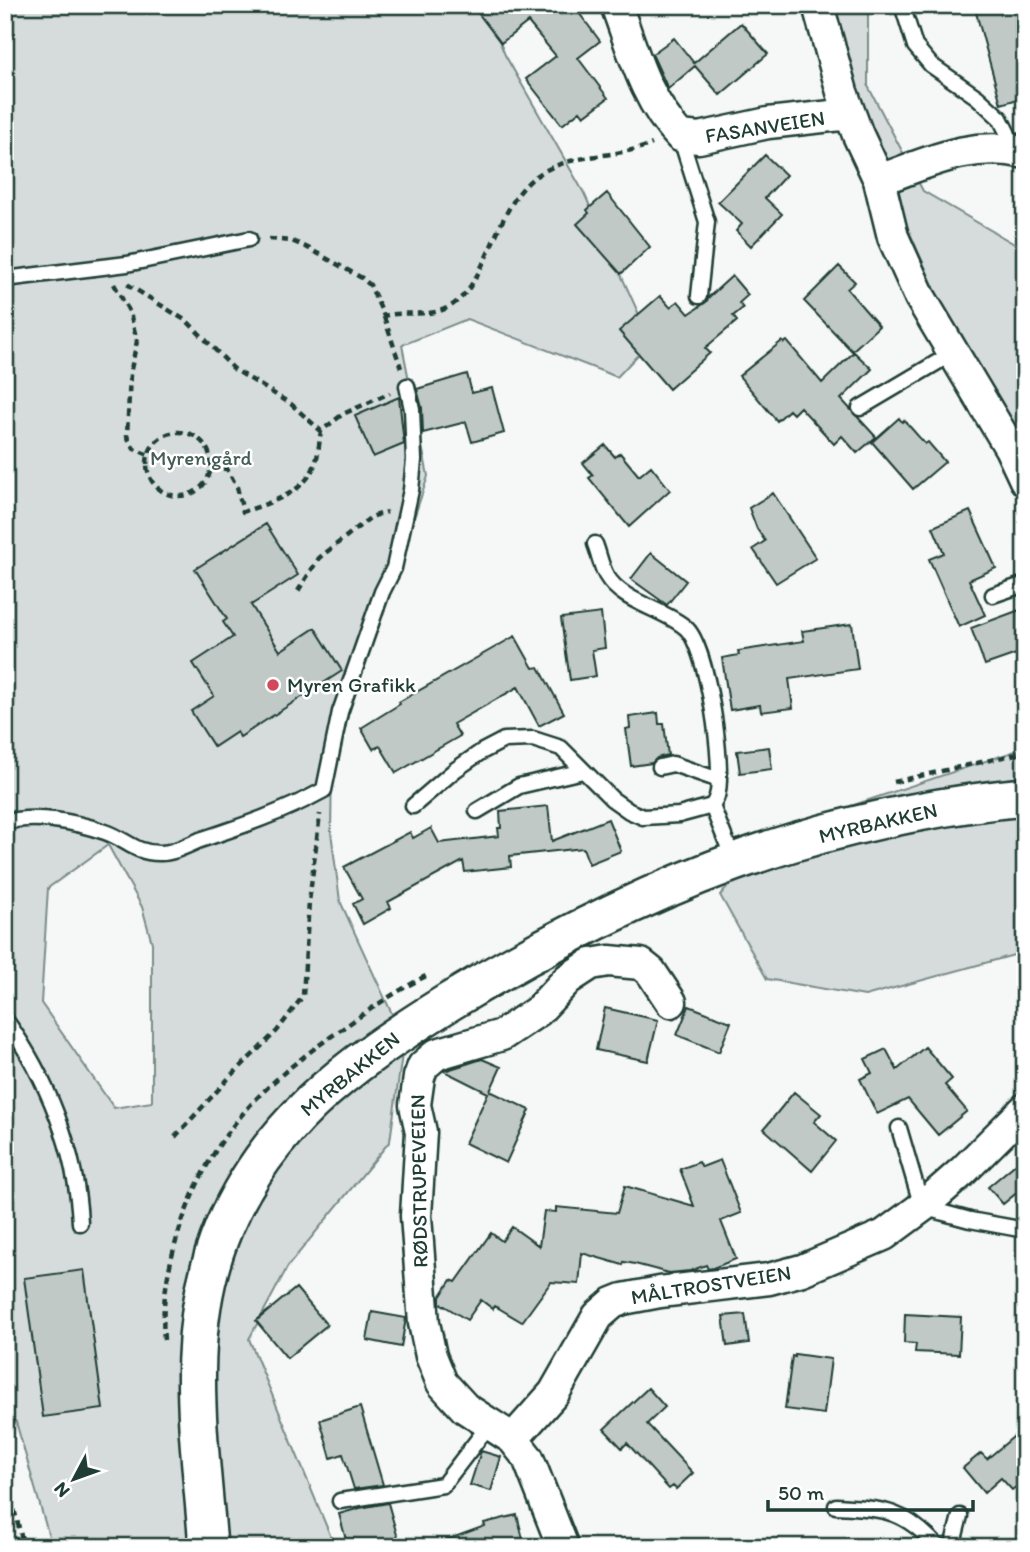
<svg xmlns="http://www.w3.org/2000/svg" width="1030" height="1552" font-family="Itim,sans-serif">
<rect width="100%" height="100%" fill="#f6f7f7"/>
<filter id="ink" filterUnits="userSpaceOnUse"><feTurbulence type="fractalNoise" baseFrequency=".0143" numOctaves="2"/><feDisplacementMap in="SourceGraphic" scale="14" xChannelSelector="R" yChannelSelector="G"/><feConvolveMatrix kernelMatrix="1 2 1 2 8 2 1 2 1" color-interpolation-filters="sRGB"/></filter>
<g filter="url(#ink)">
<path fill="#d6dcdb" stroke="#7a8c88" stroke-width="2" fill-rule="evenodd" d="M5 5H485L505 55 584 193 651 341 617 377 467 319 402 345 428 476 332 764 331 832 340 901 404 1040 390 1141 288 1266 249 1339 335 1547H52L16 1422 5 1416ZM108 845 142 907 152 943V1102L114 1108 41 1003 48 888Z
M822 5H868V86L923 191 1023 249 1025 253V497L1010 459 881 168Z
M1025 748V952L865 996 767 979 720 895 781 829Z"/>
<path fill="#c0c9c6" stroke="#1f3d34" stroke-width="2" d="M472 5H573L600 41 578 58 608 98 584 116 580 111 562 125 526 79 556 56 528 22 501 43Z
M974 5H1025V97L1001 104Z
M741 23 768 54 720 95 695 66 668 89 652 54 674 38 694 63Z
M765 155 786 175 765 198 782 214 751 246 736 231 742 224 718 202Z
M607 193 650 247 621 274 577 224 589 213 587 210Z
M839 266 855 282 847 289 879 326 852 351 804 301Z
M732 276 748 295 739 303 743 308 733 316 737 321 705 348 710 353 669 389 619 331 660 296 670 307 678 301 689 314 706 302 709 297Z
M782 341 784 343 787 341 822 383 854 352 872 369 841 399 876 437 857 453 842 436 834 444 800 407 793 414 789 410 777 421 739 376Z
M467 374 472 393 492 388 504 433 472 442 466 422 423 433 422 408 417 389Z
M399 397 404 444 373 457 355 416Z
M899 418 902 422 904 420 925 444 928 442 945 462 913 489 872 442Z
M605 445 615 457 620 453 639 476 651 466 670 490 629 527 589 478 593 475 583 463Z
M773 493 816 558 776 583 753 549 765 541 757 529 749 508Z
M970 511 996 568 969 580 985 615 959 627 929 559 944 553 933 527Z
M266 524 298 575 251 605 280 651 315 628 342 671 240 737 237 732 214 747 191 711 214 696 193 663 233 637 223 622 227 619 195 569Z
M651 553 686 581 667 605 631 579Z
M1025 608V651L985 665 971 628Z
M601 613 605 648 592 650 596 676 570 680 561 618Z
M852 624 858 669 789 679 793 708 761 712 760 705 730 710 722 658 739 655 738 651 804 641 802 631Z
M515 636 533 668 539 667 564 713 539 726 518 687 453 724 460 736 396 773 380 746 373 749 361 728 400 704 399 702Z
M658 713 659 724H664L668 755 657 758 652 763 631 766 626 729 630 728 629 717Z
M769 747 772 769 740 773 737 751Z
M548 806 552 841 608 819 621 851 589 864 583 848 510 856 511 867 465 872 463 861 388 902 391 908 363 924 353 904 362 899 344 867 410 832 413 838 431 828 439 843 499 836 498 828H501L500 811Z
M689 1006 731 1022 719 1052 677 1035Z
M605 1008 658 1020 648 1061 596 1050Z
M925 1047 952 1079 945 1085 967 1111 938 1135 908 1099 877 1114 860 1079 872 1073 865 1059 886 1049 897 1070Z
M482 1059 501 1067 490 1091 530 1110 506 1163 465 1143 488 1093 444 1071Z
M794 1092 821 1114 814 1122 836 1141 812 1171 764 1129Z
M1025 1156V1186L1003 1204 988 1187Z
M720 1160 741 1213 721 1221 736 1259 713 1268 708 1269 706 1265 690 1271 669 1273 635 1264 624 1262 623 1265 582 1253 579 1284 551 1282 522 1322 495 1306 493 1309 481 1300 467 1320 440 1303V1297L451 1280 456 1282 491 1233 502 1241 512 1227 539 1246 544 1211 556 1212V1207L617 1213 625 1186 694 1206 680 1169 699 1162 702 1167Z
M84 1270 103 1409 43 1417 24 1278Z
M296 1288 327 1325 287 1358 256 1321Z
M372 1312 406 1318 401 1347 367 1340Z
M745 1314 749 1343 727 1346 723 1316Z
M905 1314 961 1317 959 1354 915 1352 916 1344 904 1343Z
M795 1354 831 1359 824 1414 785 1409 792 1356 795 1357Z
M648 1388 665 1407 647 1424 693 1473 676 1489 673 1486 669 1489 627 1443 622 1448 604 1429Z
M360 1407 383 1485 354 1489 343 1454 331 1458 320 1420Z
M1025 1427V1480L1012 1490 1001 1478 984 1493 963 1468 981 1453 987 1459Z
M481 1451 501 1457 491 1491 470 1485Z
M388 1503 399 1542 384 1547H348L339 1514 360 1508Z
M517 1515 525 1547H436L435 1544 485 1526 484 1523Z"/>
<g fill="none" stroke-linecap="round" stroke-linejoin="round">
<g stroke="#1f3d34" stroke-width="19">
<path id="service" d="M902 5 915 46 931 65 977 97 1000 118 1016 150
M680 136 707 222 699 296
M5 279 127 264 249 239
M860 408 953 353
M595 544C599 554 601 566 606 575 622 603 663 608 686 628 708 648 725 769 717 796 716 800 714 803 712 806
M993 595 1025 584
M660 767 673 764 719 780
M413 806 455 770 481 752 504 740 533 739 561 748 612 799 629 811 643 817 679 815 712 806 734 861
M477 811 519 786 583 771
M5 822C36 814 76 822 105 832 126 839 134 853 159 853 172 854 188 845 200 840 242 826 284 812 324 790L340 712 382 592 394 568 411 490 414 460 412 409 407 386
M5 1019C47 1077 77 1152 80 1223
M899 1128 922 1207 970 1220 1025 1230
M340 1501 443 1485 489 1425
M836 1506C885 1509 903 1509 938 1547
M952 1547 960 1516"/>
</g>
<g stroke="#1f3d34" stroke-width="35">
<path id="minor" d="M616 5C633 50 645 100 680 136L699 138 768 123 850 114
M818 5 842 92 858 135 879 180 893 237 920 297 1010 448 1025 480
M879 180C928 163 970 140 1025 153
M513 1439 554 1393 598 1316 613 1303 623 1299 660 1292 769 1279 802 1270 884 1235 922 1207 963 1171 1025 1109
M563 1547 528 1458 513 1439 465 1408 442 1383 431 1356 424 1323 416 1216 421 1132 415 1105 419 1077 423 1066 437 1054 502 1035 538 1011 568 979 591 964 609 961 641 964 651 972 671 1002"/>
</g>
<g stroke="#1f3d34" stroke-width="42">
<path id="tertiary" d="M208 1547C200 1438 180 1331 224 1227 244 1180 274 1139 311 1103 352 1064 401 1032 449 1002 556 937 674 878 794 842 869 820 947 804 1025 797"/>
</g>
<path stroke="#1f3d34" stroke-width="4.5" stroke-dasharray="7 5" stroke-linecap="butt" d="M269 239 292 241 308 248 362 278 370 285 384 316C405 310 427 318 447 308 488 288 494 207 535 177 569 152 614 159 652 144
M114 284 130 313 137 341 130 374 128 416 127 436 134 449 149 455
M127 284 188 322 234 369 291 404 321 431
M384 317 401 368
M147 464a32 32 0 1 1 64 0a32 32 0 1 1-64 0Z
M211 468 227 469 237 487 243 512C270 502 305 494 315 464 319 454 319 441 321 431L343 414 390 393
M298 591 319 558 371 517 387 512
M894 782 1025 752
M175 1137 228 1079 277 1031 303 996 309 902 320 814
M164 1340C161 1301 169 1262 181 1225 213 1132 263 1083 342 1029 370 1009 398 990 428 975
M5 1475 24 1547"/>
<use href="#service" stroke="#fff" stroke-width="14"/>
<use href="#minor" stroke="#fff" stroke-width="30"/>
<use href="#tertiary" stroke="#fff" stroke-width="37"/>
</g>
</g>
<circle fill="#d1495b" stroke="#fff" stroke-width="2.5" cx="273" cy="685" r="7"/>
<g text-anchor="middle" stroke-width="5" stroke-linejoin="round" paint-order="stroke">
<g font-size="21" fill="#1f3d34" stroke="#fff">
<text transform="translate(765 127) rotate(-9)" y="7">FASANVEIEN</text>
<text transform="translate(878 823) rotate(-13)" y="7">MYRBAKKEN</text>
<text transform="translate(350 1074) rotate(-39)" y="7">MYRBAKKEN</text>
<text transform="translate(419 1181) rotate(-91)" y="7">RØDSTRUPEVEIEN</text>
<text transform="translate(711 1285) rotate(-9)" y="7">MÅLTROSTVEIEN</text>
</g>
<g font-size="21" fill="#445d55" stroke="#fff">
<text x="201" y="465">Myren gård</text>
</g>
<g font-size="21" fill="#1f3d34" stroke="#fff" text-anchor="start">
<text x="287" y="692">Myren Grafikk</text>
</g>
</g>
<rect width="1030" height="1552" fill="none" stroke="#fff" stroke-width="28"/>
<rect x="14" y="14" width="1002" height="1524" fill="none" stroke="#1f3d34" stroke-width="2.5" filter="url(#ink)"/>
<g transform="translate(74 1479) rotate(229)" stroke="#ffffff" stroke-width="5" paint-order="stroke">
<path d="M0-5L12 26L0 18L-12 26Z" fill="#1f3d34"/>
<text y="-10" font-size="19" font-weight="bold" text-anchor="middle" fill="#1f3d34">N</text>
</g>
<path d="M768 1500v10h205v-10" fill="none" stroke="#1f3d34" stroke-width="3.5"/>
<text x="778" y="1500" font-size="21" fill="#1f3d34" stroke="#ffffff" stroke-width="5" paint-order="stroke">50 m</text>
</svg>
